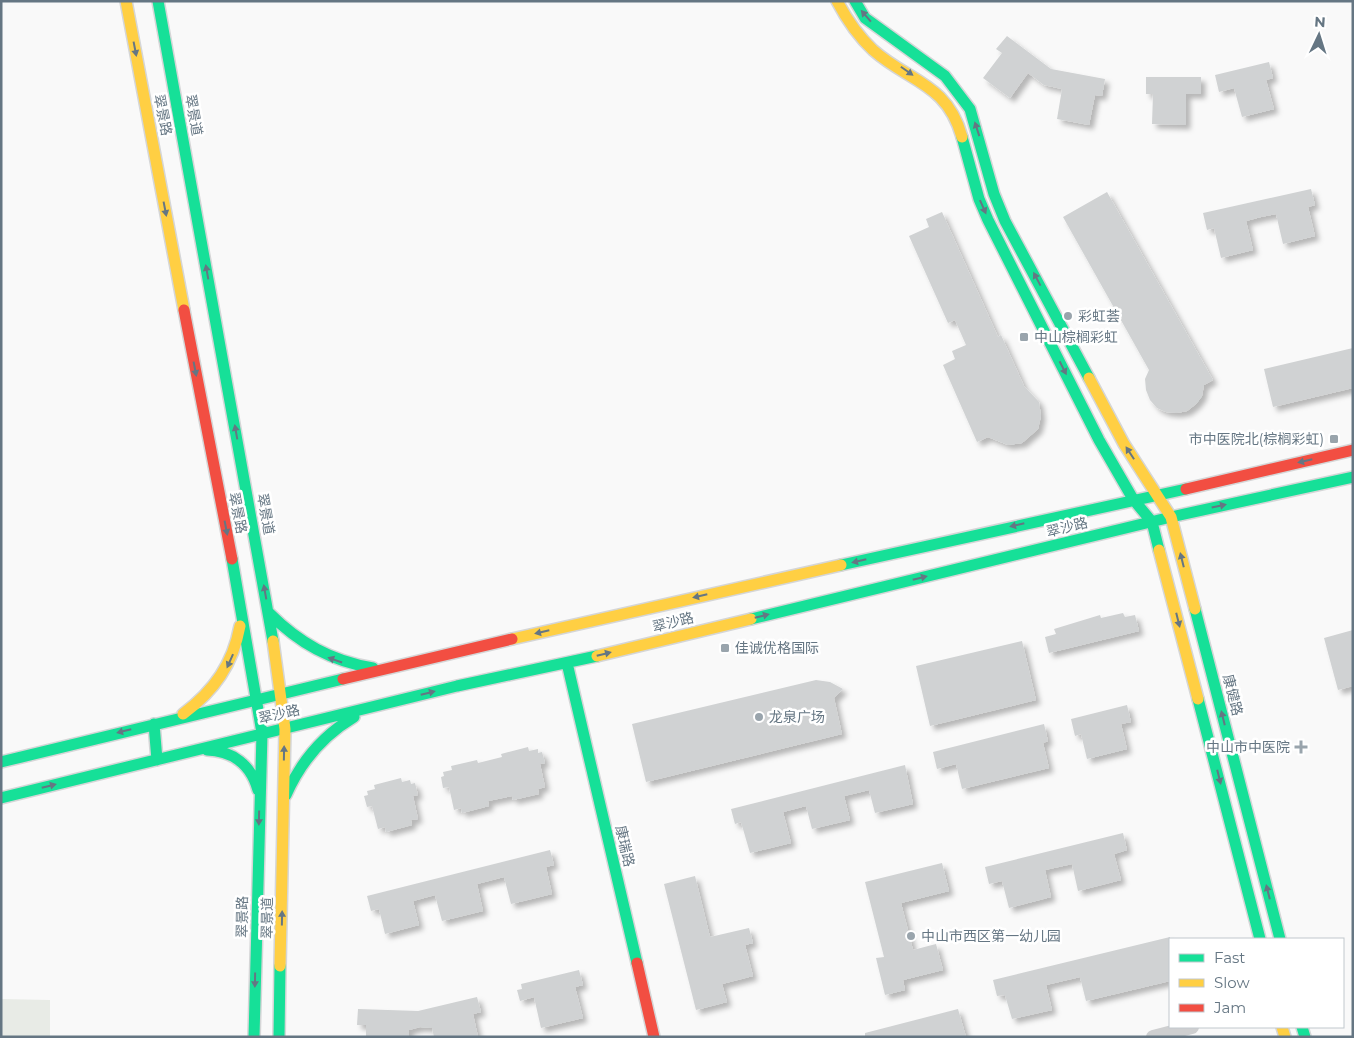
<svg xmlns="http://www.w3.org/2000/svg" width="1354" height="1038" font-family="Montserrat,'Noto Sans SC',sans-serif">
<defs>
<filter id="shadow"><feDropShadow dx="4.5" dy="4.5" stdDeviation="2.5" flood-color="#0004"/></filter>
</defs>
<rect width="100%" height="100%" fill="#f9f9f9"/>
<path fill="#e8ebe6" d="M1 999 50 1000V1037H1Z"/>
<path fill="#d0d2d3" filter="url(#shadow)" d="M1007 36 1051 69 1105 79 1102 96 1095 95 1089 125 1057 119 1062 89 1044 85 1028 73 1010 98 983 78 1002 53 996 49Z
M1269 62 1273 78 1266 80 1274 109 1242 117 1234 88 1219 92 1215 75Z
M1146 77H1201V94H1186V125L1152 124 1153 94H1146Z
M1311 189 1315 205 1308 207 1315 236 1283 244 1276 214 1261 217 1246 221 1253 250 1221 258 1214 228 1207 230 1203 213Z
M1107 192 1213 380 1204 385 1202 396 1196 404 1187 411 1177 413 1166 412 1157 408 1150 400 1146 390 1145 379 1149 370 1063 217Z
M942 212 998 337 1001 335 1024 386 1039 402 1041 416 1038 429 1022 443 1008 445 988 437 977 442 943 365 955 359 952 351 966 345 955 320 948 323 909 236 929 227 926 219Z
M1353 348V388L1273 407 1264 369Z
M1123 613 1125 617 1135 615 1139 631 1049 653 1045 637 1056 634 1054 629 1100 615 1101 618Z
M1353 630V686L1338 690 1324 638Z
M1022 641 1036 700 930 726 916 666Z
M816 680 830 682 843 689 834 698 842 734 646 782 632 724Z
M1127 705 1131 722 1121 724 1127 749 1087 759 1081 734 1075 736 1071 719Z
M1044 724 1048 741 1043 743 1049 768 962 789 956 764 937 769 933 752Z
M528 747 529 751 538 749V753L542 752 545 763 540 764 545 787 538 789 539 794 513 800 512 796 488 801 489 806 462 813 461 808 454 810 449 787 443 788 441 777 444 776 443 772 452 770 451 766 477 760 478 763 502 757 501 754Z
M905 765 913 804 875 813 869 790 857 793 844 796 850 820 812 829 806 806 783 812 791 843 750 853 741 822 735 824 731 809Z
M401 778 402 782 410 780 411 784 415 783 418 795 413 796 418 819 411 820 412 825 386 832 385 827 378 829 372 806 367 807 364 796 368 795 367 791 375 789 374 785Z
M1123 833 1127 850 1114 854 1121 880 1078 891 1072 864 1045 870 1051 897 1009 908 1002 881 989 884 985 867Z
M550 850 554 865 546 867 552 894 511 904 504 877 477 884 483 911 442 921 435 895 413 901 419 925 385 934 379 909 371 911 367 896Z
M942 863 949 891 901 903 913 950 936 944 943 970 903 980 905 990 885 995 876 958 884 957 865 882Z
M695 876 710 937 749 928 753 943 745 945 753 976 722 984 727 1002 696 1010 664 884Z
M1170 937V981L1086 1001 1080 977 1046 985 1052 1010 1012 1019 1005 995 997 996 993 980Z
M579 970 583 985 575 987 583 1018 541 1028 534 997 520 1001 517 990 522 989 521 984Z
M477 997 481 1012 473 1014 478 1037H434L432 1028 420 1027 409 1030V1037H366V1025H357L358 1009 418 1011Z
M958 1009 966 1037H865V1033Z"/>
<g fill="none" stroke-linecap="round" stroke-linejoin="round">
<g stroke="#d5d6d7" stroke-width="14">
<path id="fast" d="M158 1 273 641
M855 1 865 18 945 76 970 109 994 194 1005 221 1089 378
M962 137 979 199 988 220 1099 440 1133 499 1152 522 1159 550
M232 559 262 733 254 1037
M841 565 1186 489
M1195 609 1280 939
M269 613C299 643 331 661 373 668
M751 619 1171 517 1353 477
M567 663 637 963
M1198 699 1260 939
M154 724 157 760
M207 750C233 751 251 765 258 790
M1 762 343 679
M286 795C301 761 322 736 354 717
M1 798 457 686 597 656
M1302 1027 1305 1037
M279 1037 280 966"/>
</g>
<g stroke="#d5d6d7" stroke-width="14">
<path id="slow" d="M126 1 184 310
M837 1C847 20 858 36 873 50 909 82 947 83 962 137
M1089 378 1124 444 1171 517 1195 609
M1159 550 1198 699
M512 639 841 565
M273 641 285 729 280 966
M597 656 751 619
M183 714C214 691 233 664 240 626
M1282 1027 1285 1037"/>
</g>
<g stroke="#d5d6d7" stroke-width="14">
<path id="jam" d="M184 310 232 559
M1186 489 1353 450
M343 679 512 639
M637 963 654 1037"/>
</g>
<path stroke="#cecfd0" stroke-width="14" d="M1153 1037 1192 1027"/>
<use href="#fast" stroke="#16e098" stroke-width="11"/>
<use href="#slow" stroke="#ffcf43" stroke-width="11"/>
<use href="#jam" stroke="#f24e42" stroke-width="11"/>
</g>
<defs><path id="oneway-solid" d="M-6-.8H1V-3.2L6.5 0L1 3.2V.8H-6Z" transform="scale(1.25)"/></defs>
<g fill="#657683">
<use href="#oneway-solid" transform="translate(866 16) rotate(-131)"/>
<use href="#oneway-solid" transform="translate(135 49) rotate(79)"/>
<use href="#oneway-solid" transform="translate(907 71) rotate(35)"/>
<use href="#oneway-solid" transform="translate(977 129) rotate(-108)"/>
<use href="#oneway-solid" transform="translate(983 207) rotate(66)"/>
<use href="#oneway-solid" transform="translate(165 209) rotate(79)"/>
<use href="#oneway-solid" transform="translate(207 272) rotate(-100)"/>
<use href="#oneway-solid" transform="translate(1037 279) rotate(-118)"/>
<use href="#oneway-solid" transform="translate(1063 368) rotate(63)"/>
<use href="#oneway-solid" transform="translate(195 369) rotate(79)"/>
<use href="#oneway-solid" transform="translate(236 432) rotate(-100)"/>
<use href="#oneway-solid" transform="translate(1130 453) rotate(-123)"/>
<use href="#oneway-solid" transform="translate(1305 461) rotate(167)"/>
<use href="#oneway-solid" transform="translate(1219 506) rotate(-12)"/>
<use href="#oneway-solid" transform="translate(1017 525) rotate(167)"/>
<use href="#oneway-solid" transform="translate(226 528) rotate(79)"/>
<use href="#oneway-solid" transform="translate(1182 560) rotate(-104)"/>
<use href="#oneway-solid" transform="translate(859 561) rotate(167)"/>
<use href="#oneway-solid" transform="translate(920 578) rotate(-14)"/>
<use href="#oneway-solid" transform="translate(265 592) rotate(-100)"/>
<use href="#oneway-solid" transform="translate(700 596) rotate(167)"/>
<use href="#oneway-solid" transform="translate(762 616) rotate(-14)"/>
<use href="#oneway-solid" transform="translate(1178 620) rotate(76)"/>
<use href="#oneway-solid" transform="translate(542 632) rotate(167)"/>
<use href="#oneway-solid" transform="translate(604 654) rotate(-14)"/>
<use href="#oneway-solid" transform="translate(335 660) rotate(-161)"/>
<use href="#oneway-solid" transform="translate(230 661) rotate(114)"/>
<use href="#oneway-solid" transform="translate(428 693) rotate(-14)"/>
<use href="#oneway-solid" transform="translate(1223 718) rotate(-104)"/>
<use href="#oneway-solid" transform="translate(124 731) rotate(166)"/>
<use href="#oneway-solid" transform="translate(284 753) rotate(-89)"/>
<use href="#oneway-solid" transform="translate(1219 777) rotate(76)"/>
<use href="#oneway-solid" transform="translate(49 786) rotate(-14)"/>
<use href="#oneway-solid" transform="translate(259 818) rotate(91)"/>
<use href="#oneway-solid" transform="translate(1268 892) rotate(-104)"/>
<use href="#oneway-solid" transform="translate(282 918) rotate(-89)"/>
<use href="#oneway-solid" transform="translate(255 980) rotate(91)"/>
</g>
<g fill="#99a4ac" stroke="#fff" stroke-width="2">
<circle cx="1068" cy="316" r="5"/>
<rect x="1019" y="332" width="10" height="10" rx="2.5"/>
<rect x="1329" y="434" width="10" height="10" rx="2.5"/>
<rect x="720" y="643" width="10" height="10" rx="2.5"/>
<circle cx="759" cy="717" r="5"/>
<path d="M1298.5 739.5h5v5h5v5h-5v5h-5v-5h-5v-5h5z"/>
<circle cx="911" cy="936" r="5"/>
</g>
<g text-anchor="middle" stroke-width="5" stroke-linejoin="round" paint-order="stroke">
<g font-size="14" fill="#657683" stroke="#fff">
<text transform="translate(163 115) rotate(79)" y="5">翠景路</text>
<text transform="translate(194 115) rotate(80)" y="5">翠景道</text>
<text transform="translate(238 513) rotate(79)" y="5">翠景路</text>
<text transform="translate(266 514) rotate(80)" y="5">翠景道</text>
<text transform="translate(1067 527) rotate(-14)" y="5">翠沙路</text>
<text transform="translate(673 622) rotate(-14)" y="5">翠沙路</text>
<text transform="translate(1233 695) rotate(76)" y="5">康健路</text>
<text transform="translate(279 714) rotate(-13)" y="5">翠沙路</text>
<text transform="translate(625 846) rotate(77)" y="5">康瑞路</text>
<text transform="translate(242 917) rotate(-89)" y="5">翠景路</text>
<text transform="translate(267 918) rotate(-89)" y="5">翠景道</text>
</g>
<g font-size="14" fill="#657683" stroke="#fff" text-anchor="start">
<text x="1078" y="321">彩虹荟</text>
<text x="1034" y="342">中山棕榈彩虹</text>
<text x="1324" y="444" text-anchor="end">市中医院北(棕榈彩虹)</text>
<text x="735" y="653">佳诚优格国际</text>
<text x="769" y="722">龙泉广场</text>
<text x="1290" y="752" text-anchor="end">中山市中医院</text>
<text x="921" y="941">中山市西区第一幼儿园</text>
</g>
</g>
<rect width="1354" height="1038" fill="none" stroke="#657683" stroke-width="5"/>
<rect x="1169" y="938" width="175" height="90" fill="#ffffff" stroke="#c1c8cd"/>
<rect x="1179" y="954" width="25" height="8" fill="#16e098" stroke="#c1c8cd"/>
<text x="1214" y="963" font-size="15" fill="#657683">Fast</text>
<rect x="1179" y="979" width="25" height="8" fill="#ffcf43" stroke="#c1c8cd"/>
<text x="1214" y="988" font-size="15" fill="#657683">Slow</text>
<rect x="1179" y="1004" width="25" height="8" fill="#f24e42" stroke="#c1c8cd"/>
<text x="1214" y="1013" font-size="15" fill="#657683">Jam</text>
<g transform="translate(1319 35) rotate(4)" stroke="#ffffff" stroke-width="4" paint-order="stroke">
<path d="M0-4L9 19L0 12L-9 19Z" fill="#657683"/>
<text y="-8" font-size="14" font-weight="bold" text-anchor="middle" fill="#657683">N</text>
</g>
</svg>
